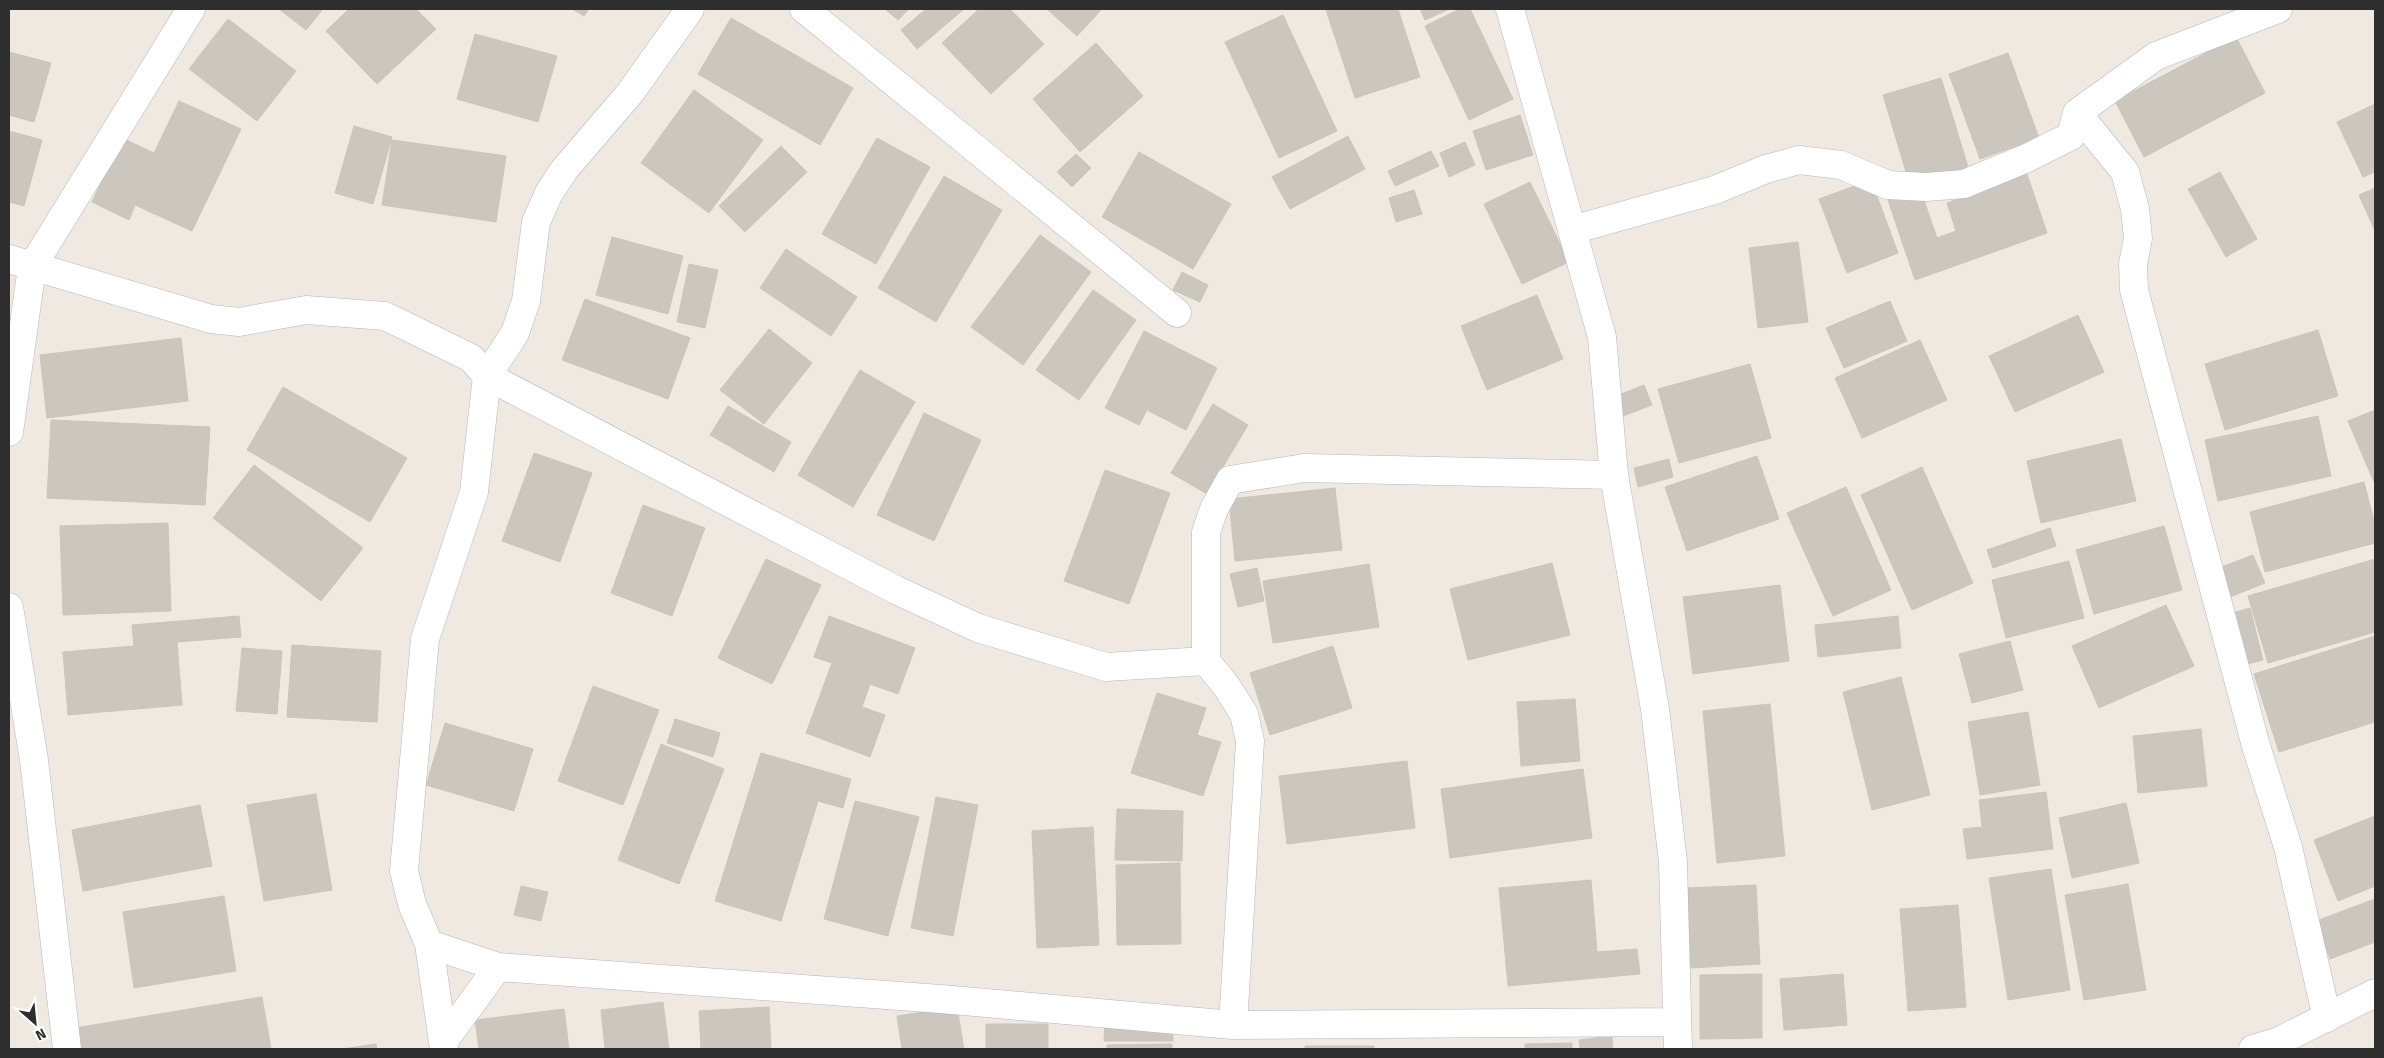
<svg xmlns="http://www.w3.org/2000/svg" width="2384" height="1058" font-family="'Fira Sans',sans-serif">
<rect width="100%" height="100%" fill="#efe9e1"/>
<path fill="#cbc7bf" stroke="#cbc5ba" d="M279 9H323L306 30Z
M349 9H416L436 29 377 84 326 31Z
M572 9H589L584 16Z
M885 9H909L898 20Z
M926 9H964L917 49 901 30Z
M979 9H1010L1044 44 991 94 942 43Z
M1047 9H1102L1077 36Z
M1331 9H1398L1420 77 1355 98 1326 10Z
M1420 9H1449L1425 20Z
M1460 9H1470L1513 99 1469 120 1425 26Z
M1283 15 1337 131 1279 158 1225 42Z
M731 18 853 88 820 145 698 74Z
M228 19 296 71 257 121 189 69Z
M475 34 557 56 538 122 457 99Z
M2236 37 2265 93 2144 157 2115 101Z
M1096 43 1143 96 1080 152 1033 99Z
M9 52 51 63 34 122 9 115Z
M2008 53 2039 138 1980 159 1949 74Z
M1941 78 1968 167 1910 185 1883 95Z
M694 90 763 140 709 213 641 163Z
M179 101 241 129 192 231 135 205 129 220 92 202 122 138 154 153Z
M2375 104V172L2363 177 2337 122Z
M1520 115 1533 155 1486 170 1473 131Z
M354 126 392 137 373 204 335 193Z
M9 131 42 140 24 206 9 202Z
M1348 136 1365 169 1290 209 1272 177Z
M877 138 930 167 876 264 822 234Z
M392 140 506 156 496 222 382 205Z
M1465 142 1475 165 1449 177 1440 153Z
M781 146 807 172 745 232 719 206Z
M1431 151 1439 166 1395 186 1388 171Z
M1139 152 1231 204 1193 269 1102 217Z
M1076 154 1091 168 1072 187 1057 172Z
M2220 172 2257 239 2226 257 2188 189Z
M2027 174 2047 233 1915 280 1888 200 1920 189 1937 238 1956 231 1947 203Z
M944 176 1002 210 936 322 878 288Z
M1871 180 1898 253 1847 273 1819 199Z
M1530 182 1569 262 1522 284 1484 204Z
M2375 188V231L2359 195Z
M1414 190 1422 214 1396 222 1389 198Z
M1040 235 1091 272 1023 365 971 327Z
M612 237 683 256 668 314 596 295Z
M1798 242 1808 322 1758 328 1749 248Z
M786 249 857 297 831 336 760 288Z
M689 264 718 270 705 328 677 322Z
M1182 272 1208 285 1200 302 1173 290Z
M1093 290 1136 320 1079 400 1036 370Z
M1537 295 1563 359 1487 390 1461 326Z
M585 299 690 338 668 399 562 360Z
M1890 301 1907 341 1844 368 1826 328Z
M2078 315 2104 372 2015 412 1989 356Z
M769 329 812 363 764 424 720 390Z
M2318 330 2338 396 2225 430 2205 364Z
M1144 331 1217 368 1186 430 1147 410 1139 425 1105 408Z
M181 338 188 401 47 418 40 355Z
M1920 340 1947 400 1862 438 1835 378Z
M1750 364 1771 438 1679 463 1658 389Z
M860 370 915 402 853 507 798 475Z
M1644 385 1652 405 1623 416 1616 396Z
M283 387 407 458 370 522 247 450Z
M1213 404 1248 425 1207 494 1171 473Z
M728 406 791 442 774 472 710 435Z
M2375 410V482H2374L2348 421Z
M924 413 981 440 934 541 877 515Z
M2318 416 2331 476 2218 501 2205 440Z
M51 420 210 427 205 505 47 498Z
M2121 439 2136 501 2041 523 2027 461Z
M534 453 592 473 560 562 502 541Z
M1757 456 1779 519 1687 551 1665 487Z
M1669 459 1673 477 1638 487 1634 468Z
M254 465 363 548 321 601 213 518Z
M1922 467 1973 583 1912 610 1861 495Z
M1105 470 1170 493 1129 604 1064 581Z
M2364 482 2375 525V543L2265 572 2250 512Z
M1846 487 1891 590 1833 616 1787 513Z
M1335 488 1342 550 1235 561 1229 499Z
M643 505 705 528 672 616 611 593Z
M168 523 171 611 63 615 60 526Z
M2164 526 2182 590 2094 614 2076 550Z
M2050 528 2056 546 1993 568 1987 550Z
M2253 555 2265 583 2230 597 2219 568Z
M766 559 821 585 772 684 718 658Z
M2375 559V632L2268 663 2248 596Z
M2069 561 2084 618 2006 638 1992 580Z
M1552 563 1570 635 1468 660 1450 589Z
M1369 564 1379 627 1273 643 1263 581Z
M1257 568 1264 601 1238 607 1230 574Z
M1780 585 1789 661 1693 674 1683 597Z
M2166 605 2194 666 2099 708 2072 646Z
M2250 608 2263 660 2236 667 2222 616Z
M239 616 241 637 177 642 182 705 68 715 63 652 134 646 132 625Z
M829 616 915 648 898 694 870 684 862 707 885 715 870 757 806 733 832 663 814 657Z
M1898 616 1901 648 1818 657 1815 625Z
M2375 636V722L2279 752 2254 674Z
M2010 641 2023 690 1972 703 1959 654Z
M292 645 381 651 377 722 287 717Z
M1333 646 1352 708 1270 735 1250 673Z
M242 648 282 651 277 714 236 711Z
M1901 677 1930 795 1872 810 1843 692Z
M593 686 659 710 623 805 558 781Z
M1157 693 1206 708 1197 735 1221 742 1203 796 1131 773Z
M1575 699 1580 761 1521 766 1517 702Z
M1770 704 1785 856 1717 863 1703 711Z
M2028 712 2040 785 1980 795 1968 722Z
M675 719 720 733 713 757 667 743Z
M445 723 533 749 514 811 426 785Z
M2201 729 2207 786 2138 793 2133 736Z
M661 744 724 769 679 884 618 860Z
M761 753 851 779 843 808 818 801 781 921 715 901Z
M1407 761 1415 828 1287 844 1279 776Z
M1583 769 1592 838 1450 858 1441 789Z
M2046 792 2053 849 1967 859 1963 829 1982 827 1979 800Z
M316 794 332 890 264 901 247 805Z
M936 797 978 805 953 936 911 928Z
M855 801 919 817 888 936 824 919Z
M2126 803 2139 863 2072 878 2059 818Z
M200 805 212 866 83 891 72 830Z
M1117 809 1183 811 1182 861 1115 860Z
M2375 816V886L2338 901 2314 840Z
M1093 827 1099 945 1037 948 1032 831Z
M1180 863 1181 944 1117 945 1116 865Z
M2051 869 2070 990 2008 1000 1989 878Z
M1591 880 1597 952 1637 949 1640 974 1508 986 1499 888Z
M2128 884 2146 990 2084 1000 2065 895Z
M1756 885 1760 964 1691 968 1687 888Z
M521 886 548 892 541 921 514 915Z
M224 896 236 971 134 988 123 912Z
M2375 899V942L2330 959 2316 921Z
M1958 905 1966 1007 1908 1011 1900 909Z
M1762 974V1038L1700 1039V975Z
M1843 974 1847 1025 1784 1030 1780 979Z
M262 997 271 1049H79L75 1028Z
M663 1002 669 1049H605L601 1010Z
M769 1007 771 1049H701L699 1011Z
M957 1007 964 1049H902L897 1016Z
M564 1009 569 1049H479L475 1020Z
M1105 1020 1173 1021V1041H1104Z
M986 1024H1048V1049H986Z
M1612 1036 1613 1049H1580L1579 1040Z
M1572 1043V1049H1525V1044Z
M376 1044 377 1049H342Z
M1172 1044V1049H1107V1045Z
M1305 1046H1374V1049H1305Z"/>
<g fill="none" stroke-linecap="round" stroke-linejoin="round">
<g stroke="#b4b7c1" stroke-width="29">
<path id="street" d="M804 9 1177 313
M1510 9 1602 337 1614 475 1655 709 1673 862 1678 1049
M2077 113 2125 172 2135 209 2138 238 2133 264 2134 290 2256 746 2288 847 2327 1018
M1572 230 1715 190 1766 169 1799 160 1841 165 1888 185 1926 187 1964 184 2027 158 2071 136 2077 113 2156 56 2278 9
M9 259 211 319 239 322 306 310 385 316 471 358 487 376 896 590 978 628 1106 667 1206 661
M9 432 32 267 191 9
M9 607 34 760 67 1049
M429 944 498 967 941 999 1233 1025 1676 1022
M1233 1025 1250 741 1244 714 1227 687 1206 661V532L1214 509 1230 480 1304 468 1614 475
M443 1042 498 967
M444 1049 429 944 412 904 404 871 425 639 474 492 487 376 515 333 526 301 536 222 549 193 564 170 630 93 690 9
M2253 1049 2277 1042 2375 993"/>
</g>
<use href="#street" stroke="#fff" stroke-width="28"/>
</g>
<rect width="2384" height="1058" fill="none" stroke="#2e2e2e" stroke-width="20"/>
<g transform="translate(35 1023) rotate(153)" stroke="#ffffff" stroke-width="4" paint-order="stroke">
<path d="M0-4L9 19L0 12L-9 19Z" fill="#2e2e2e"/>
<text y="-8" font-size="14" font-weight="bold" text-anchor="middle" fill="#2e2e2e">N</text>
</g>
</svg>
